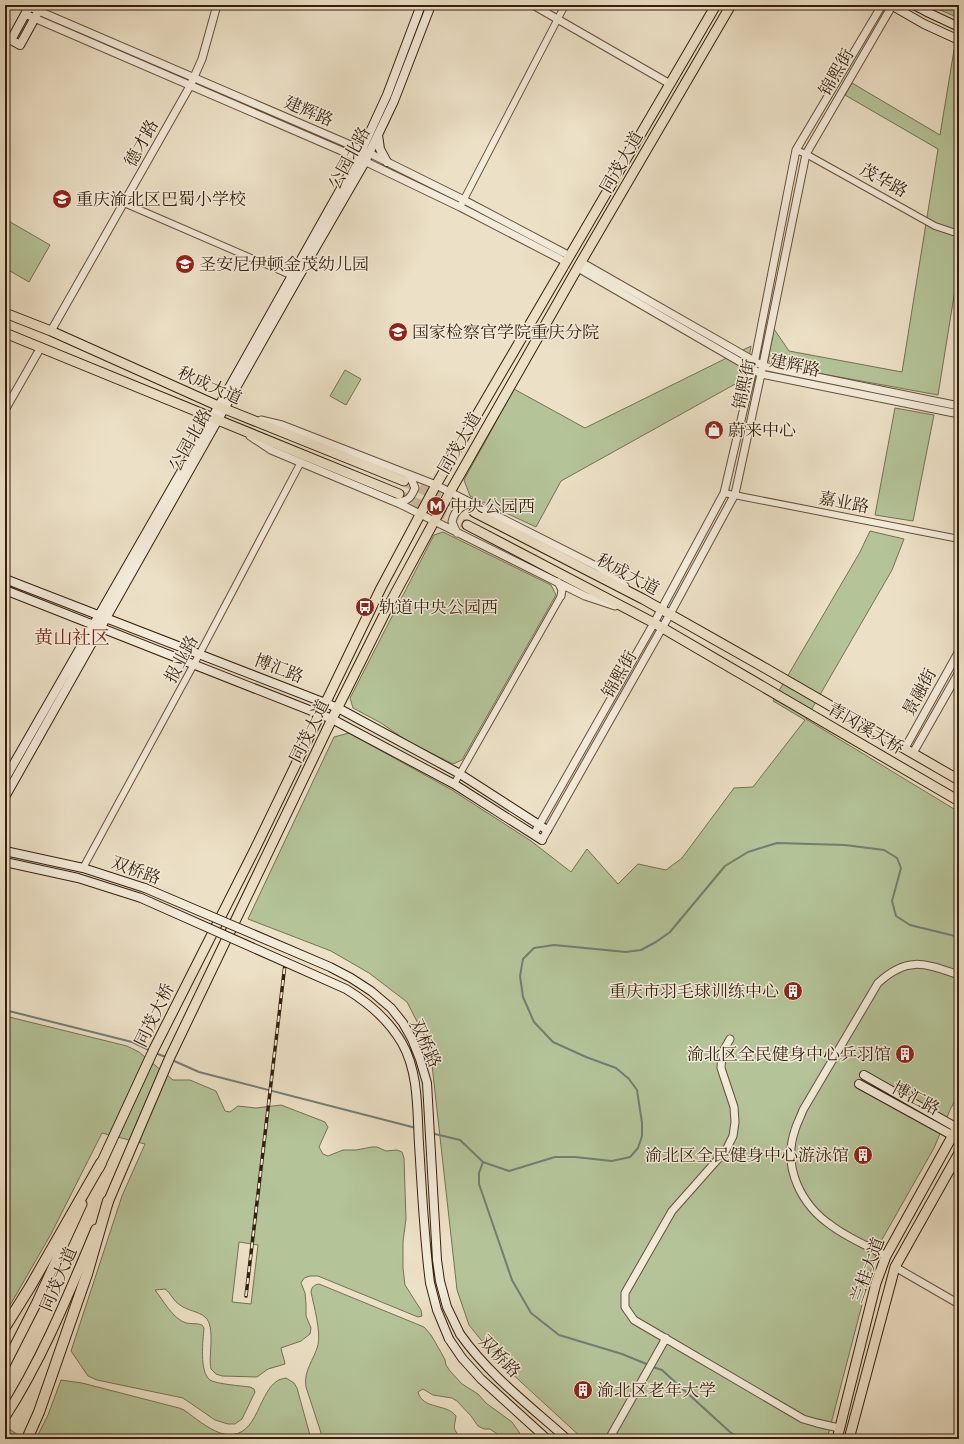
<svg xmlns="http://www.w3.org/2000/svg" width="964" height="1444" font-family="'IM FELL DW Pica','Noto Serif SC',serif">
<rect width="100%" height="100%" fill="#ece0c6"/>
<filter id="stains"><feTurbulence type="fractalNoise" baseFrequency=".005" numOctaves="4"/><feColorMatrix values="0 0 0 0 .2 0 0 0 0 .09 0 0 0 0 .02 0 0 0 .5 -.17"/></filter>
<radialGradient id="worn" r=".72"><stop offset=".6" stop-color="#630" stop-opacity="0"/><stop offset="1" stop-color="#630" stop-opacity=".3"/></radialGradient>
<path fill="#b4c398" stroke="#757152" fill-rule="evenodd" d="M929 5H959V18L933 7Z
M954 50 959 52V265L938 395 773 365 768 360 774 329 789 351 902 372 938 149 845 95 852 83 940 135Z
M5 219 50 245 29 282 5 268Z
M751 346 746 378 561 481 536 527 470 496 464 480 514 389 585 428Z
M345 370 361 379 346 405 330 396Z
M895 408 934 415 913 521 875 515Z
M870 531 904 539 892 570 806 719 959 812V1093L950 1110 934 1148 880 1243 871 1270 827 1439H583L497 1360 469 1325 457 1290 430 1047 407 1002 369 973 331 951 248 919 334 737 349 733 452 790 531 841 571 872 587 849 618 884 638 864 666 870 682 858 734 788 753 787 805 720 773 701 860 552Z
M443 532 551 585 556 595 462 760 453 764 407 741 381 723 353 708 350 698 434 535Z
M5 1016 127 1046 139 1052 173 1080H190L216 1091 225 1111 230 1112 238 1106 256 1108 281 1105 320 1120 325 1122 328 1127 319 1147 323 1154 328 1156 343 1150H356L372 1147H377L386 1151 397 1150 402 1152 404 1158 406 1219 403 1242V1268L405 1285 421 1310 422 1316 418 1317 318 1276H310L304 1278 301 1283 305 1293 306 1305V1316L311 1328 310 1334 301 1341 281 1348C282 1354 284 1358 285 1364L268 1369 257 1377 222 1376 216 1374 211 1369C208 1356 216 1326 205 1317 198 1311 188 1311 180 1305 173 1301 171 1293 165 1289L155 1290C163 1300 173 1319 186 1323 191 1324 197 1323 202 1325L204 1328C203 1340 199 1372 210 1380 216 1384 242 1386 250 1387L254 1389 255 1392 242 1419 235 1424H228L215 1420 183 1398 97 1380 88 1376 71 1351 122 1196 145 1144 102 1133 51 1234 5 1314ZM239 1242 258 1245 251 1304 232 1302Z
M319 1284 424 1327 431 1335 442 1354 445 1360 446 1365 450 1371 462 1384 478 1394 486 1403 512 1422 519 1432 521 1437 519 1439H504L490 1429H484L478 1426 471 1416 457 1401 452 1398 433 1395 423 1389 418 1392C423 1410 446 1403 456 1416 454 1431 452 1426 461 1439H323L306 1387C303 1371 314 1360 318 1345 321 1332 314 1306 311 1292 312 1286 314 1285 319 1284Z
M286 1378 294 1383 297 1388 311 1439H36L48 1415 61 1380 82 1383 179 1408 184 1410C195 1418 207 1428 220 1433 258 1444 256 1395 277 1381 279 1379 283 1379 286 1378Z
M5 1426 24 1439H5Z"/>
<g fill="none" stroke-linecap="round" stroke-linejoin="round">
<path stroke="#727d75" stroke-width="2" d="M5 1010 132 1042 149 1050
M155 1053 166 1057
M172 1060 199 1072 416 1128
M431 1133 460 1140 483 1162 509 1171 555 1157H575L612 1161 630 1157 638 1148 642 1136V1123L637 1090 629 1079 616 1068 586 1057 553 1042 534 1022 523 997 520 976 523 959 534 948 554 945 626 952 641 950 656 942 670 932 725 866 748 852 777 843 845 845 884 850 897 858 901 868 892 901 896 916 910 925 959 937
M483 1162 479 1173V1184L512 1280 531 1313 559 1335 622 1354 649 1365
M653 1367 662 1370 730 1432 741 1439"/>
<path stroke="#c8b9a1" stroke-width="9" stroke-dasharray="9 4.5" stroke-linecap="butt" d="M407 483 474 512
M400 495 467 525"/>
<g stroke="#644f3b" stroke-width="8">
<path id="minor" d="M796 150 806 154 935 226 959 234
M124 203 295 277
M460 207 565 5
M724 493 959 539
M454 784 561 596
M83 868 200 653 301 462"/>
</g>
<g stroke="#644f3b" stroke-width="9">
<path id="tertiary" d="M25 5 369 153 464 200 570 256
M533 5 670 84
M25 14 358 158 460 207 566 262
M581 262 763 366 959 406
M578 268 761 374 959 414
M51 331 190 86 202 59 217 5
M5 410 41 347
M261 420 282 425 436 485 598 567 625 586
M250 436 271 450 400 504 585 596 615 606
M395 502C407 501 410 500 415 488L412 481 407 474
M457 533 452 522C454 511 461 505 472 503
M558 582 562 590 561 596
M905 748 959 651
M913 753 959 672
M534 834 654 623 724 493 753 369 796 150 882 5
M542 840 670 614 735 494 761 374 806 154 892 6
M730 1039 722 1053 721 1068 734 1107 735 1122 733 1136 726 1150 672 1211 625 1293V1307L634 1320 803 1419 817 1423 839 1428
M886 1256C868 1246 848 1238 832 1226 801 1205 782 1167 795 1130 797 1123 801 1116 803 1110L878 983C907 956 924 963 959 975
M895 1267 959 1304
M609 1439 666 1338"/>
</g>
<g stroke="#361f0d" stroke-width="10">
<path id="secondary" d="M30 5 11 40 20 45 42 5
M891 5 924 24 959 40
M914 5 929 13 959 27
M378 135 380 149 387 162
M5 579 338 708 460 774 547 830
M5 590 332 719 454 784 542 840
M5 779 212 418 358 158 387 95 421 5
M5 797 298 278 365 162 394 101 431 5
M5 851 83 868 145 888
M5 862 78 878 141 898
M864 1075 959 1129
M859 1084 959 1139
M460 1334C489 1375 530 1406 567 1439
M449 1339 462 1358 481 1379 547 1439"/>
</g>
<g stroke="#361f0d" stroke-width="11">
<path id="primary" d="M5 313 51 331 225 409 404 481
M5 333 399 494
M474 512 643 599 765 668 959 780
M467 525 654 623 959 801
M99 1168 154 1049 255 849 381 588 436 485 716 5
M106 1207 170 1057 332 719 390 603 450 492 581 262 731 5
M5 1365 37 1302 82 1204
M5 1417C43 1358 69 1293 96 1229
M837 1439 876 1283 886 1256 959 1124
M849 1439 895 1267 959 1153"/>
</g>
<g stroke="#361f0d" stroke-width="12">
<path id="trunk" d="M5 1327 30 1287 101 1163
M27 1439 39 1412 87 1274 108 1201"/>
</g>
<use href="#minor" stroke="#f3ebda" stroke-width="6"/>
<use href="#tertiary" stroke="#f3ebda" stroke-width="7"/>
<use href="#secondary" stroke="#f3ebda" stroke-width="8"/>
<use href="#primary" stroke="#ece0c6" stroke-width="9"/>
<use href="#trunk" stroke="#ece0c6" stroke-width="10"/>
<g stroke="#361f0d" stroke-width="3.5">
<path id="rail" d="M246 1296 285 964"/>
</g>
<use href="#rail" stroke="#f3ebda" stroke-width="2" stroke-dasharray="6" stroke-linecap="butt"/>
<g stroke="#361f0d" stroke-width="10" stroke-linecap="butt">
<path id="secondary-bridge" d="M145 888 330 967 351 978 371 991 391 1008 403 1023 412 1039 420 1059 427 1083 437 1260 440 1281 447 1307 460 1334
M141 898 346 989C369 1003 388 1019 402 1043 419 1073 417 1111 419 1144 422 1190 424 1237 430 1283L437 1310 449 1339"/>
</g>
<use href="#secondary-bridge" stroke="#f3ebda" stroke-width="8"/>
</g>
<defs>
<g id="school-disc" transform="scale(1)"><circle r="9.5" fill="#8f2418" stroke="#f3ebda"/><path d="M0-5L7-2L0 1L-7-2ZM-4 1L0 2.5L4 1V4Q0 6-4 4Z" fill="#fff"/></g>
<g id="university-disc" transform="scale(1)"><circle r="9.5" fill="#8f2418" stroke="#f3ebda"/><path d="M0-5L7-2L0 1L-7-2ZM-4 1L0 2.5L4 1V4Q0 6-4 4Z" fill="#fff"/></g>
<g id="shop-disc" transform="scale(1)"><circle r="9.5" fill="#8f2418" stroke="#f3ebda"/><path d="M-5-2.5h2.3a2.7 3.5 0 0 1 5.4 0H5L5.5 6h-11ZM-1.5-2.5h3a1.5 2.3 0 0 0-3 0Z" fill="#fff"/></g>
<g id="metro-disc" transform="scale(1)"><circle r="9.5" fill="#8f2418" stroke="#f3ebda"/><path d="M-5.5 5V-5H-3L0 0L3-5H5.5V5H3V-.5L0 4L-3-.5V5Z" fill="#fff"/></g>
<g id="bus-disc" transform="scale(1)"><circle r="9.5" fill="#8f2418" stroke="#f3ebda"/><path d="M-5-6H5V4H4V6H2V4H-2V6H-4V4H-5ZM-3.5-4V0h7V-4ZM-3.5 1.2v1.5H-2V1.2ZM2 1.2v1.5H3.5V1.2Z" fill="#fff"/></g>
<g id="building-disc" transform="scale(1)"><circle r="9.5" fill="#8f2418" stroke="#f3ebda"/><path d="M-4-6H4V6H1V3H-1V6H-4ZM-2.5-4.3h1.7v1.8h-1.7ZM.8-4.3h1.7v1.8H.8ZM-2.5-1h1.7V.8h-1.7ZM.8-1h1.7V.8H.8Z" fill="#fff"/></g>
</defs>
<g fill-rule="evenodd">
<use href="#school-disc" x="62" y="199"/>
<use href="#school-disc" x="185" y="264"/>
<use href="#university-disc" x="398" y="332"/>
<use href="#shop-disc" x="714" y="430"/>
<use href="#metro-disc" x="436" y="506"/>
<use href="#bus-disc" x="365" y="607"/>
<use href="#building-disc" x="793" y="991"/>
<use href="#building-disc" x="905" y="1054"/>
<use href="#building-disc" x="863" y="1155"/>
<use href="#building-disc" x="583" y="1390"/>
</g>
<g text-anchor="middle" stroke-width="3" stroke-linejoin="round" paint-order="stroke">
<g font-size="17" fill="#361f0d" stroke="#f3ebda">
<text transform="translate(836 72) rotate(-60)" y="6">锦熙街</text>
<text transform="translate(309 111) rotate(23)" y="6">建辉路</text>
<text transform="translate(141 143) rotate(-61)" y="6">德才路</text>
<text transform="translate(349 158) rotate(-62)" y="6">公园北路</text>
<text transform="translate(621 162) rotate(-60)" y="6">同茂大道</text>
<text transform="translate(884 180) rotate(29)" y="6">茂华路</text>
<text transform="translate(795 365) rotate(12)" y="6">建辉路</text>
<text transform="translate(744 384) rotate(-78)" y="6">锦熙街</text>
<text transform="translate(210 385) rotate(24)" y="6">秋成大道</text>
<text transform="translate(190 440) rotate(-61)" y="6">公园北路</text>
<text transform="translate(459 443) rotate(-60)" y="6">同茂大道</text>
<text transform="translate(844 502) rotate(11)" y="6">嘉业路</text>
<text transform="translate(628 574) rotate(28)" y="6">秋成大道</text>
<text transform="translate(181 659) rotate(-62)" y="6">报业路</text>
<text transform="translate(279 668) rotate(21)" y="6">博汇路</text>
<text transform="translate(619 674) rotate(-60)" y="6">锦熙街</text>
<text transform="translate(919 692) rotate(-61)" y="6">景融街</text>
<text transform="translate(866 728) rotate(30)" y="6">青冈溪大桥</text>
<text transform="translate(309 731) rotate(-64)" y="6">同茂大道</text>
<text transform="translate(136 870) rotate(20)" y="6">双桥路</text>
<text transform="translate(154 1015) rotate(-64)" y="6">同茂大桥</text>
<text transform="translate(426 1043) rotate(66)" y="6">双桥路</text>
<text transform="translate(916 1098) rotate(28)" y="6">博汇路</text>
<text transform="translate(867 1270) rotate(-70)" y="6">兰桂大道</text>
<text transform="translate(58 1279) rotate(-67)" y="6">同茂大道</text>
<text transform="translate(500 1356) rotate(46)" y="6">双桥路</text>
</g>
<g font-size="17" fill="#361f0d" stroke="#f3ebda" text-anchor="start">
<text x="76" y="205">重庆渝北区巴蜀小学校</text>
<text x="199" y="270">圣安尼伊顿金茂幼儿园</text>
<text x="412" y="338">国家检察官学院重庆分院</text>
<text x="728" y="436">蔚来中心</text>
<text x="450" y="512">中央公园西</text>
<text x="379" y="613">轨道中央公园西</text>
<text x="779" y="997" text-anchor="end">重庆市羽毛球训练中心</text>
<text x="891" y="1060" text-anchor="end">渝北区全民健身中心乒羽馆</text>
<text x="849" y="1161" text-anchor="end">渝北区全民健身中心游泳馆</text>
<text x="597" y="1396">渝北区老年大学</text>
</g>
<g font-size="19" fill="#7a1f14" stroke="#f3ebda">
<text x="72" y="644">黄山社区</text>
</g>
</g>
<rect width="964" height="1444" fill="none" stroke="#ece0c6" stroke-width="20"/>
<rect x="6" y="6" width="952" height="1432" fill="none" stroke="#361f0d" stroke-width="2"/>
<rect x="10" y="10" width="944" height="1424" fill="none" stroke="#361f0d"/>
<rect width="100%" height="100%" filter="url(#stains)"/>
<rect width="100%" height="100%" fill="url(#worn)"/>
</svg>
